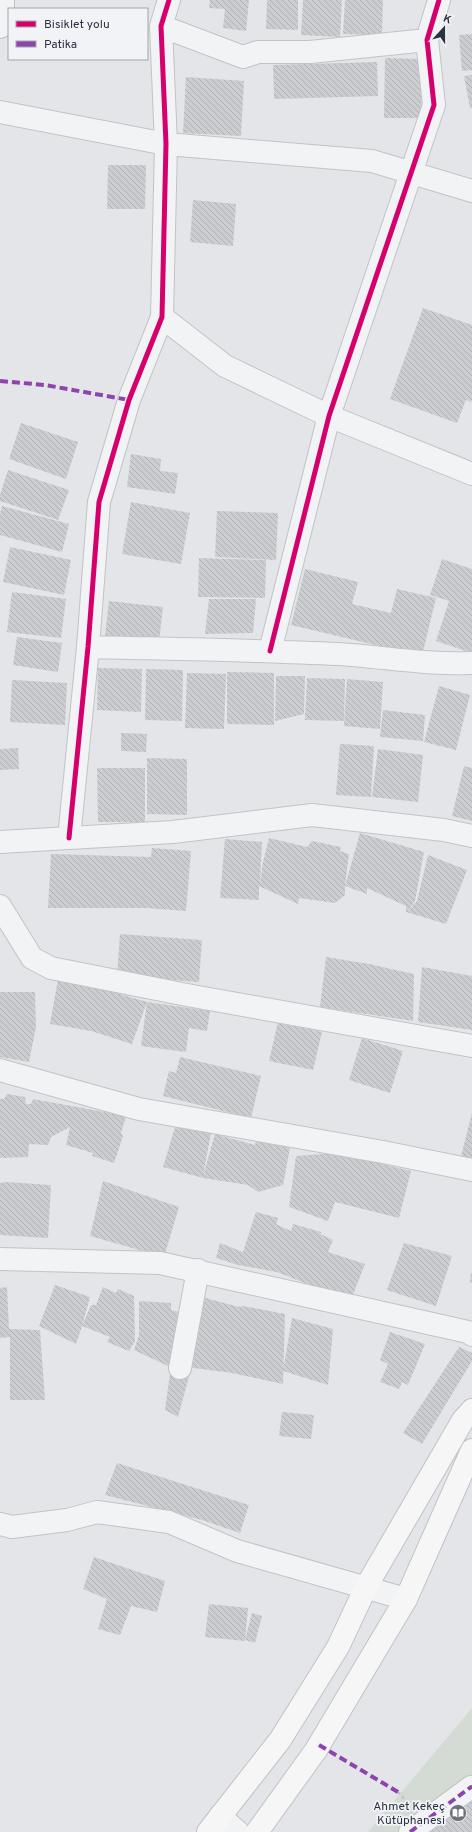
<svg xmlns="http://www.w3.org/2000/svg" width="472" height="1832" font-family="Overpass,sans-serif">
<defs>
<pattern id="building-back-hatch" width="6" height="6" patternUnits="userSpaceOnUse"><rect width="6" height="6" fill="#cccdd0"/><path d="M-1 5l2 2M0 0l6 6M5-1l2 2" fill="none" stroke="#afb0b4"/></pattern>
</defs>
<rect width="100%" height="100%" fill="#e3e5e8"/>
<path fill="#d3dbd4" d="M472 1708V1832H368Z"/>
<path fill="url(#building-back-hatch)" d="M210 0H249L246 31 223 28 225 9 209 8Z
M267 0H298V30L266 29Z
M303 0H342L340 37 301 35Z
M345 0H383L382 35 343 34Z
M472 34V70L462 71 459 35Z
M385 58 422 59 421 118H384Z
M377 62 378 96 274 99 273 65Z
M472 75V108H470L464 76Z
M186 77 244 81 241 136 183 133Z
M108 165H146L145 209H107Z
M193 200 236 204 233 246 190 242Z
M423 308 472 325V400L471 402 466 400 457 423 390 399Z
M21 423 78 442 66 479 9 459Z
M131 454 161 459 160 471 178 473 175 494 127 487Z
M8 470 69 490 58 520 0 501V495Z
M131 502 190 513 181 564 122 554Z
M2 506 69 524 62 552 0 535V514Z
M217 511 278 513 276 560 215 557Z
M10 547 71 560 64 595 3 582Z
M199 558 266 560 265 598 198 597Z
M442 559 472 569V653L436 641 449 601 430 595Z
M305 569 358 582 352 604 391 613 397 589 436 598 422 656 291 625Z
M12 592 66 599 61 638 7 632Z
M209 599H256L253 633 205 634Z
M109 601 163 607 159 642 105 636Z
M17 637 62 643 58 672 13 665Z
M98 668 142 669 141 712 97 710Z
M146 669 183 670 182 721 145 720Z
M227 672 274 673V725L227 724Z
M187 673 226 674 224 729 185 728Z
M276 676H305L304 714 275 721Z
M307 678 345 679 344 721 305 720Z
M347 679 383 682 380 729 344 726Z
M12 680 67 683 65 725 10 722Z
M439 686 470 695 456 750 424 742Z
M383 710 425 715 423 741 380 737Z
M121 733 147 734 146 752 121 751Z
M340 744 374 746 371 797 336 795Z
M18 748 19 769 0 770V749Z
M378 749 423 755 418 802 372 797Z
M147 758 187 759V815L147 814Z
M464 766 472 768V821L452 816Z
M97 768H145V822H98Z
M360 833 424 852 415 901 408 911 417 901 428 855 467 870 446 924 406 912V906L367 888V894L345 886Z
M269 838 307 847 312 841 341 847 340 851 349 854 345 886V895L335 903 299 898 298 904 259 886V900L220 898 225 839 262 842 260 884 263 862Z
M152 848 191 851 186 911 146 908H48L51 854 151 857Z
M120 934 202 940 199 982 117 976Z
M326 957 369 964 414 974 413 1021 320 1007Z
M422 967 472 976V1030L418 1022Z
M58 979 103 989 147 1002 210 1011 207 1031 189 1028 186 1052 141 1046 147 1002 132 1044 91 1031 50 1024Z
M0 992H35L36 1027 29 1062 0 1057Z
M278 1022 322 1032 313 1070 269 1061Z
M362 1038 403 1051 390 1093 349 1080Z
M180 1057 261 1076 251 1118 163 1096 169 1071 176 1073Z
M7 1094 25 1097 26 1104H31L33 1099 126 1116 121 1133 123 1136 114 1163 92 1156 93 1153 66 1145 70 1127 51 1137 48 1145 29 1144 28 1157 0 1158V1099H4Z
M472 1113V1159L461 1156Z
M176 1124 211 1133 203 1176 215 1134 255 1145 257 1138 290 1148 283 1185 258 1192 248 1185 203 1178 163 1167Z
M337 1153 411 1171 399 1218 335 1202 328 1221 289 1207 296 1156Z
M103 1181 179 1207 164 1257 90 1236Z
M6 1182 51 1185 48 1238 0 1235V1183Z
M256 1212 278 1218 276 1224 291 1231 293 1224 321 1232 320 1234 333 1240 328 1252 365 1264 352 1297 315 1287 277 1272 238 1265 216 1258 220 1243 243 1252Z
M404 1243 452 1256 436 1306 387 1290Z
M471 1273H472V1283L470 1282Z
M55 1285 90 1297 82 1326 91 1305H96L103 1287 116 1293 118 1289 134 1296 135 1341 129 1351 107 1342 110 1337 82 1326 76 1344 39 1326Z
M7 1287 9 1329 40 1330 45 1400H10V1337L0 1338V1288Z
M202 1297 239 1307 243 1306 285 1314 283 1384 232 1373 186 1367Z
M139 1301 171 1303V1310L183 1313 179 1360 168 1366 134 1350 139 1335Z
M292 1318 333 1329 328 1385 283 1371Z
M390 1332 425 1344 408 1385 402 1382 399 1389 380 1382 388 1364 380 1360Z
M459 1347 472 1353V1361L422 1444 403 1433Z
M170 1374 189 1377 178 1417 165 1410Z
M282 1412 314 1415 311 1439 279 1436Z
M117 1463 249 1505 240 1533 202 1520 105 1495Z
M94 1557 165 1581 157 1612 131 1606 120 1635 98 1629 107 1599 83 1589Z
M209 1604 248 1608 245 1641 205 1637Z
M252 1613 262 1616 255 1643 245 1640Z
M472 1795V1832H419Z"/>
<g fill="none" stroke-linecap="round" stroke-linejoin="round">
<g stroke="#c2c3c6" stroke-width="24">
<path id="minor" d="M161 26 243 57 258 52H310L427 40
M0 27 3 16V0
M0 112 166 144 372 161 472 191
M162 317 225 366 329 416 472 474
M88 647C172 649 255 650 339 654 384 657 427 665 472 663
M270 651 329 416 434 105 427 40 439 0
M69 838 88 647 99 502 129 400 162 317 166 144 161 26 169 0
M0 842 173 832 312 815 444 830 472 836
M0 906 32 958 51 968 187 995 472 1046
M0 1070 139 1109 383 1152 472 1170
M0 1259 160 1263 468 1332 472 1335
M180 1368 198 1270
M0 1524 12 1527 67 1520 97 1512 169 1522 237 1551 406 1599
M220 1816 238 1832
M410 1832 471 1787 472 1789"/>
</g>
<g stroke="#c0c2c5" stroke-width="24">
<path id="major" d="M208 1832 280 1740 338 1647 366 1587 463 1420 472 1410
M257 1832 316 1750 406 1599 472 1450"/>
</g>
<path stroke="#c2c3c8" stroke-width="2.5" stroke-dasharray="3 3" stroke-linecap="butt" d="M398 1792 409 1804"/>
<use href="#minor" stroke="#f2f3f5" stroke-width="22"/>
<use href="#major" stroke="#f6f6f7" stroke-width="22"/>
<path stroke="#8e44ad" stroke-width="4" stroke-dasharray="8 4" stroke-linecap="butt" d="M0 381 45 385 129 400
M319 1745 398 1792
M410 1832 471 1787 472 1789"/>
<g stroke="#f2f3f7" stroke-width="8">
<path id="cycleway" d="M270 651 329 416 434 105 427 40 439 0
M69 838 88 647 99 502 129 400 162 317 166 144 161 26 169 0"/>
</g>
<use href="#cycleway" stroke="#d6006c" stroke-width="5"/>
</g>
<defs>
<g id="library-disc" transform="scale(0.9)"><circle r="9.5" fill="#6c707a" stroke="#f2f3f7"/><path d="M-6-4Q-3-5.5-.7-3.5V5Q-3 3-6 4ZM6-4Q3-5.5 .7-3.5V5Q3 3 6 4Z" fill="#fff"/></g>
</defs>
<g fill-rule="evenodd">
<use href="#library-disc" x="458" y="1813"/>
</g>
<g text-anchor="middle" stroke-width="3.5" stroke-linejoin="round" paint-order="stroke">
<g font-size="12" fill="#2c313f" stroke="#f2f3f7" text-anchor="end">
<text x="445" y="1810">Ahmet Kekeç<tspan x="445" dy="14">Kütüphanesi</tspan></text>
</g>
</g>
<rect x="8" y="8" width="140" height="52" fill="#f2f3f7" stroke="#a3a5ad"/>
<rect x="16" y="21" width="20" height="6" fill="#d6006c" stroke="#a3a5ad"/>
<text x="44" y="28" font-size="12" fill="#2c313f">Bisiklet yolu</text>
<rect x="16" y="41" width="20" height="6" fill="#8e44ad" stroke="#a3a5ad"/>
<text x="44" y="48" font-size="12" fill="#2c313f">Patika</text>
<g transform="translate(444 28) rotate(21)" stroke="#f2f3f7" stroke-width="3" paint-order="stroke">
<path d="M0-3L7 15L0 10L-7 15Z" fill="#2c313f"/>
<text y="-6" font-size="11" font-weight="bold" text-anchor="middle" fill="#2c313f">K</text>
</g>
</svg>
